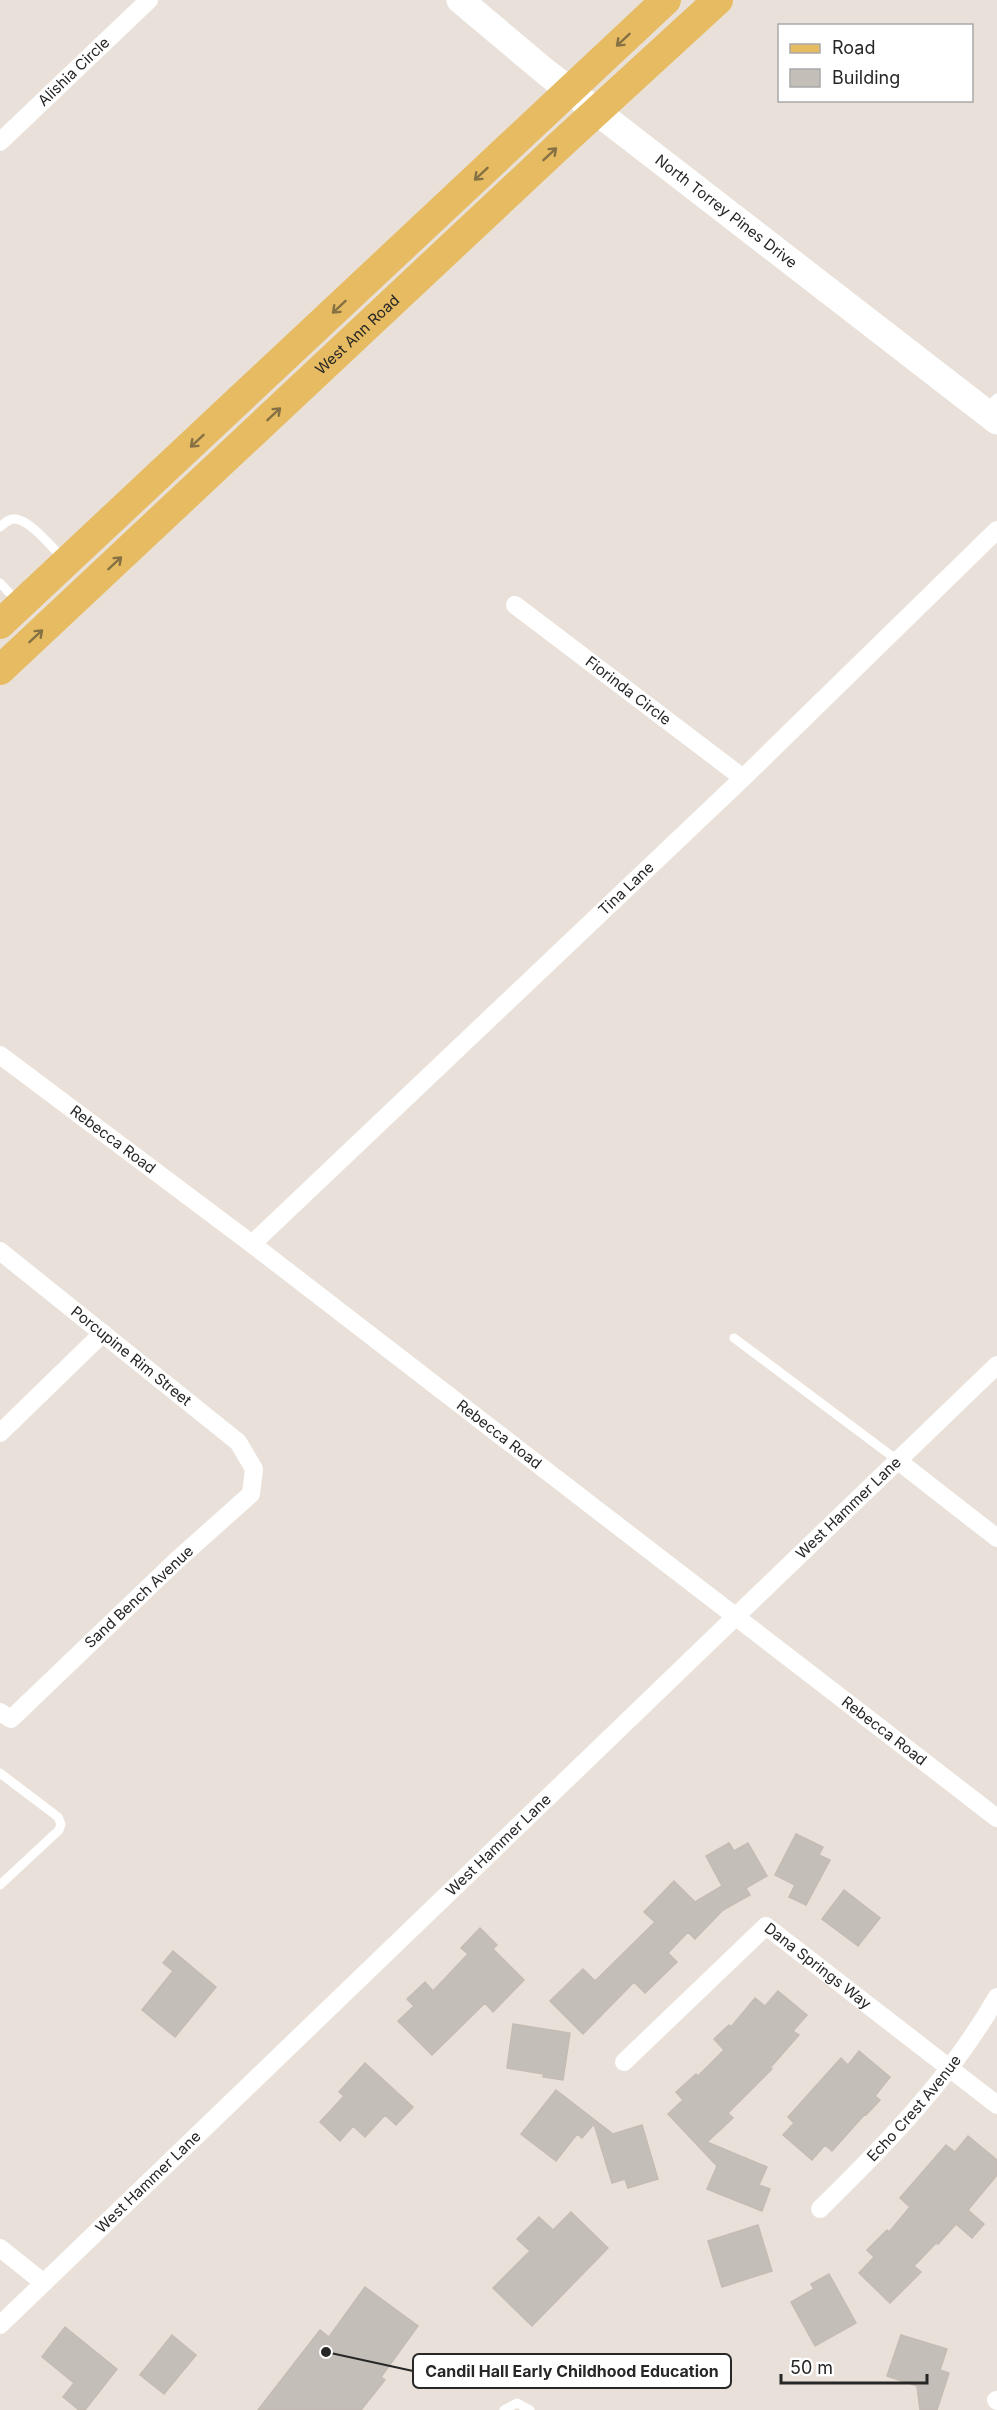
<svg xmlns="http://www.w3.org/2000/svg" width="997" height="2410" font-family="Inter,sans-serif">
<rect width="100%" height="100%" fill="#e9e1d9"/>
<path fill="#c4beb9" stroke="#c4bcb3" stroke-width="1.5" d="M796 1834 823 1847 819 1855 830 1860 806 1905 789 1897 795 1885 775 1875Z
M729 1843 734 1851 748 1843 767 1876 746 1888 750 1895 723 1910 695 1939 688 1932 668 1953 677 1962 645 1993 634 1982 583 2034 550 2001 583 1969 595 1981 655 1922 644 1912 674 1881 695 1902 722 1886 706 1856Z
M844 1890 880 1918 858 1946 822 1919Z
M480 1928 497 1945 493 1949 524 1980 493 2012 485 2003 432 2055 398 2021 414 2006 407 1999 425 1982 433 1991 468 1954 461 1948Z
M173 1951 216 1987 175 2037 142 2010 173 1971 163 1963Z
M778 1991 807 2015 793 2031 799 2035 770 2068 772 2069 728 2113 733 2118 707 2142 767 2167 759 2185 770 2189 762 2211 707 2189 717 2166 668 2114 683 2100 676 2092 696 2074 698 2076 724 2050 714 2039 729 2025 731 2027 755 1998 765 2006Z
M513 2024 570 2033 563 2080 543 2077 544 2074 507 2068Z
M859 2051 890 2077 875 2096 880 2100 866 2115 865 2114 832 2151 825 2145 812 2160 783 2135 794 2123 788 2117 841 2058 848 2065Z
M365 2063 413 2107 396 2125 385 2115 365 2137 353 2126 340 2141 320 2122 344 2096 339 2092Z
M556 2090 613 2134 642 2125 658 2179 628 2188 625 2179 612 2183 594 2124 582 2138 577 2134 556 2161 521 2134Z
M968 2136 997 2160V2175L968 2210 984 2224 972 2238 956 2224 938 2244 936 2243 914 2266 921 2272 890 2303 859 2273 874 2257 867 2250 887 2230 889 2232 910 2207 900 2198 946 2145 955 2152Z
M571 2212 608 2248 532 2326 493 2288 530 2251 517 2239 539 2217 553 2230Z
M758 2225 772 2271 722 2287 708 2241Z
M829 2274 856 2323 815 2346 791 2302 814 2289 811 2284Z
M365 2287 418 2326 381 2377 385 2380 361 2410H258L320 2330 329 2337Z
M65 2327 117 2369 85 2410H79L63 2397 74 2383 42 2357Z
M172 2335 196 2355 164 2394 140 2375Z
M901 2335 947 2349 940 2370 949 2373 937 2410H920L917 2386 887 2376Z"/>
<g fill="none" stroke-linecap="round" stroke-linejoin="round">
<path stroke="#fff" stroke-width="9" d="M985 409 997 398
M0 527C5 523 9 518 16 519 31 521 52 548 63 558
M0 583 17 601
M734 1338 897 1460
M0 1773 58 1817 61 1824 59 1830 0 1885
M504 2410 517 2403 530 2410"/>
<g stroke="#fff" stroke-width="18">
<path id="s1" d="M0 142 149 0"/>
<path id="s2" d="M515 605 743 778"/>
<path id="s3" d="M0 1055 252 1244 997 1818"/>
<path id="s4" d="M252 1244 743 778 997 530"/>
<path id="s5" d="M0 1251 238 1442 254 1469 251 1494 177 1560 11 1719 0 1712"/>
<path d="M0 1433 103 1333"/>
<path d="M897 1460 997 1538"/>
<path id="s6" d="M624 2062 766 1926 997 2105"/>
<path id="s7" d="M820 2209C886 2144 950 2079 997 1997"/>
<path d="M0 2248 44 2283"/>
<path id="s8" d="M0 2325 997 1365"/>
<path d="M996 2400 997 2401"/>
</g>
<path stroke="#fff" stroke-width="27" id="s9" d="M460 0 547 73 997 421"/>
<g stroke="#e6bb61" stroke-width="30">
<path d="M0 624 666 0"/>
<path id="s10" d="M0 670 561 144 718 0"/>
</g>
</g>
<defs><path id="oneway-shaft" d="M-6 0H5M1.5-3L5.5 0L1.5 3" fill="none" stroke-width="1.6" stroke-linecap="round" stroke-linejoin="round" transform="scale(1.5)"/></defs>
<g stroke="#867144">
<use href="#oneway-shaft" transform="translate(623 40) rotate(137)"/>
<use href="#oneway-shaft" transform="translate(550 154) rotate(-43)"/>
<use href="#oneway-shaft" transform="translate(481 174) rotate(137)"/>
<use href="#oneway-shaft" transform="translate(339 307) rotate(137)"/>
<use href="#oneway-shaft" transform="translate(274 414) rotate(-43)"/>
<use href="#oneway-shaft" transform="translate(197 441) rotate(137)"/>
<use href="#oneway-shaft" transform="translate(115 563) rotate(-43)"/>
<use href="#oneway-shaft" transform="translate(36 636) rotate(-43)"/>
</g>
<g text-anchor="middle" stroke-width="5" stroke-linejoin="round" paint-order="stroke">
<g font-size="15" fill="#272727" stroke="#fff">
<text dy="5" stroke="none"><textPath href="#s1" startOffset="102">Alishia Circle</textPath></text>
<text dy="5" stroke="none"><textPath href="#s9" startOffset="340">North Torrey Pines Drive</textPath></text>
<text dy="5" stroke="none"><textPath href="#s10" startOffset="490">West Ann Road</textPath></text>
<text dy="5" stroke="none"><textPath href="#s2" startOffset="142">Fiorinda Circle</textPath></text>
<text dy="5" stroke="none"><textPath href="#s4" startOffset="516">Tina Lane</textPath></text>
<text dy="5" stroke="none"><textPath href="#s3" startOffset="141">Rebecca Road</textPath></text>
<text dy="5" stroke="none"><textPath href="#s5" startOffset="168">Porcupine Rim Street</textPath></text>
<text dy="5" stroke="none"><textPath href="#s3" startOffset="627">Rebecca Road</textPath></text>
<text dy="5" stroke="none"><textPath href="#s8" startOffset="1178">West Hammer Lane</textPath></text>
<text transform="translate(139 1597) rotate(-43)" y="5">Sand Bench Avenue</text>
<text dy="5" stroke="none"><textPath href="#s3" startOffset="1113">Rebecca Road</textPath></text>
<text dy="5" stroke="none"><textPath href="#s8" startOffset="692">West Hammer Lane</textPath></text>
<text dy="5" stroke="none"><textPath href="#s6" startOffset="262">Dana Springs Way</textPath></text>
<text dy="5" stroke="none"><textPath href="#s7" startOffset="138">Echo Crest Avenue</textPath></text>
<text dy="5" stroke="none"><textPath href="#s8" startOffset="206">West Hammer Lane</textPath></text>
</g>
</g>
<path fill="none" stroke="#272727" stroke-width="2" d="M326 2352L413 2371"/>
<circle fill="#272727" stroke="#fff" stroke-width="2" cx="326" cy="2352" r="6"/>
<rect fill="#fff" stroke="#272727" stroke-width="2" x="413" y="2354" width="318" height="34" rx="6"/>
<g font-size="16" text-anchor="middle" font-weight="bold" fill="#272727">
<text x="572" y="2377">Candil Hall Early Childhood Education</text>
</g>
<rect x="778" y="24" width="195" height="78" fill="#ffffff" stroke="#a9a9a9" stroke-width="1.5"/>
<rect x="790" y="44" width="30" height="9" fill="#e6bb61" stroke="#a9a9a9" stroke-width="1.5"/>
<text x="832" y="54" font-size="18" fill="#272727">Road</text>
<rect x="790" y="69" width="30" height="18" fill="#c4beb9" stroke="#a9a9a9" stroke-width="1.5"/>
<text x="832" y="84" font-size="18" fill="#272727">Building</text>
<path d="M781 2374v9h146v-9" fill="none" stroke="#272727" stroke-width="3"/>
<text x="790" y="2374" font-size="18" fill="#272727" stroke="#ffffff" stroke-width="4.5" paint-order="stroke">50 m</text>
</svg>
